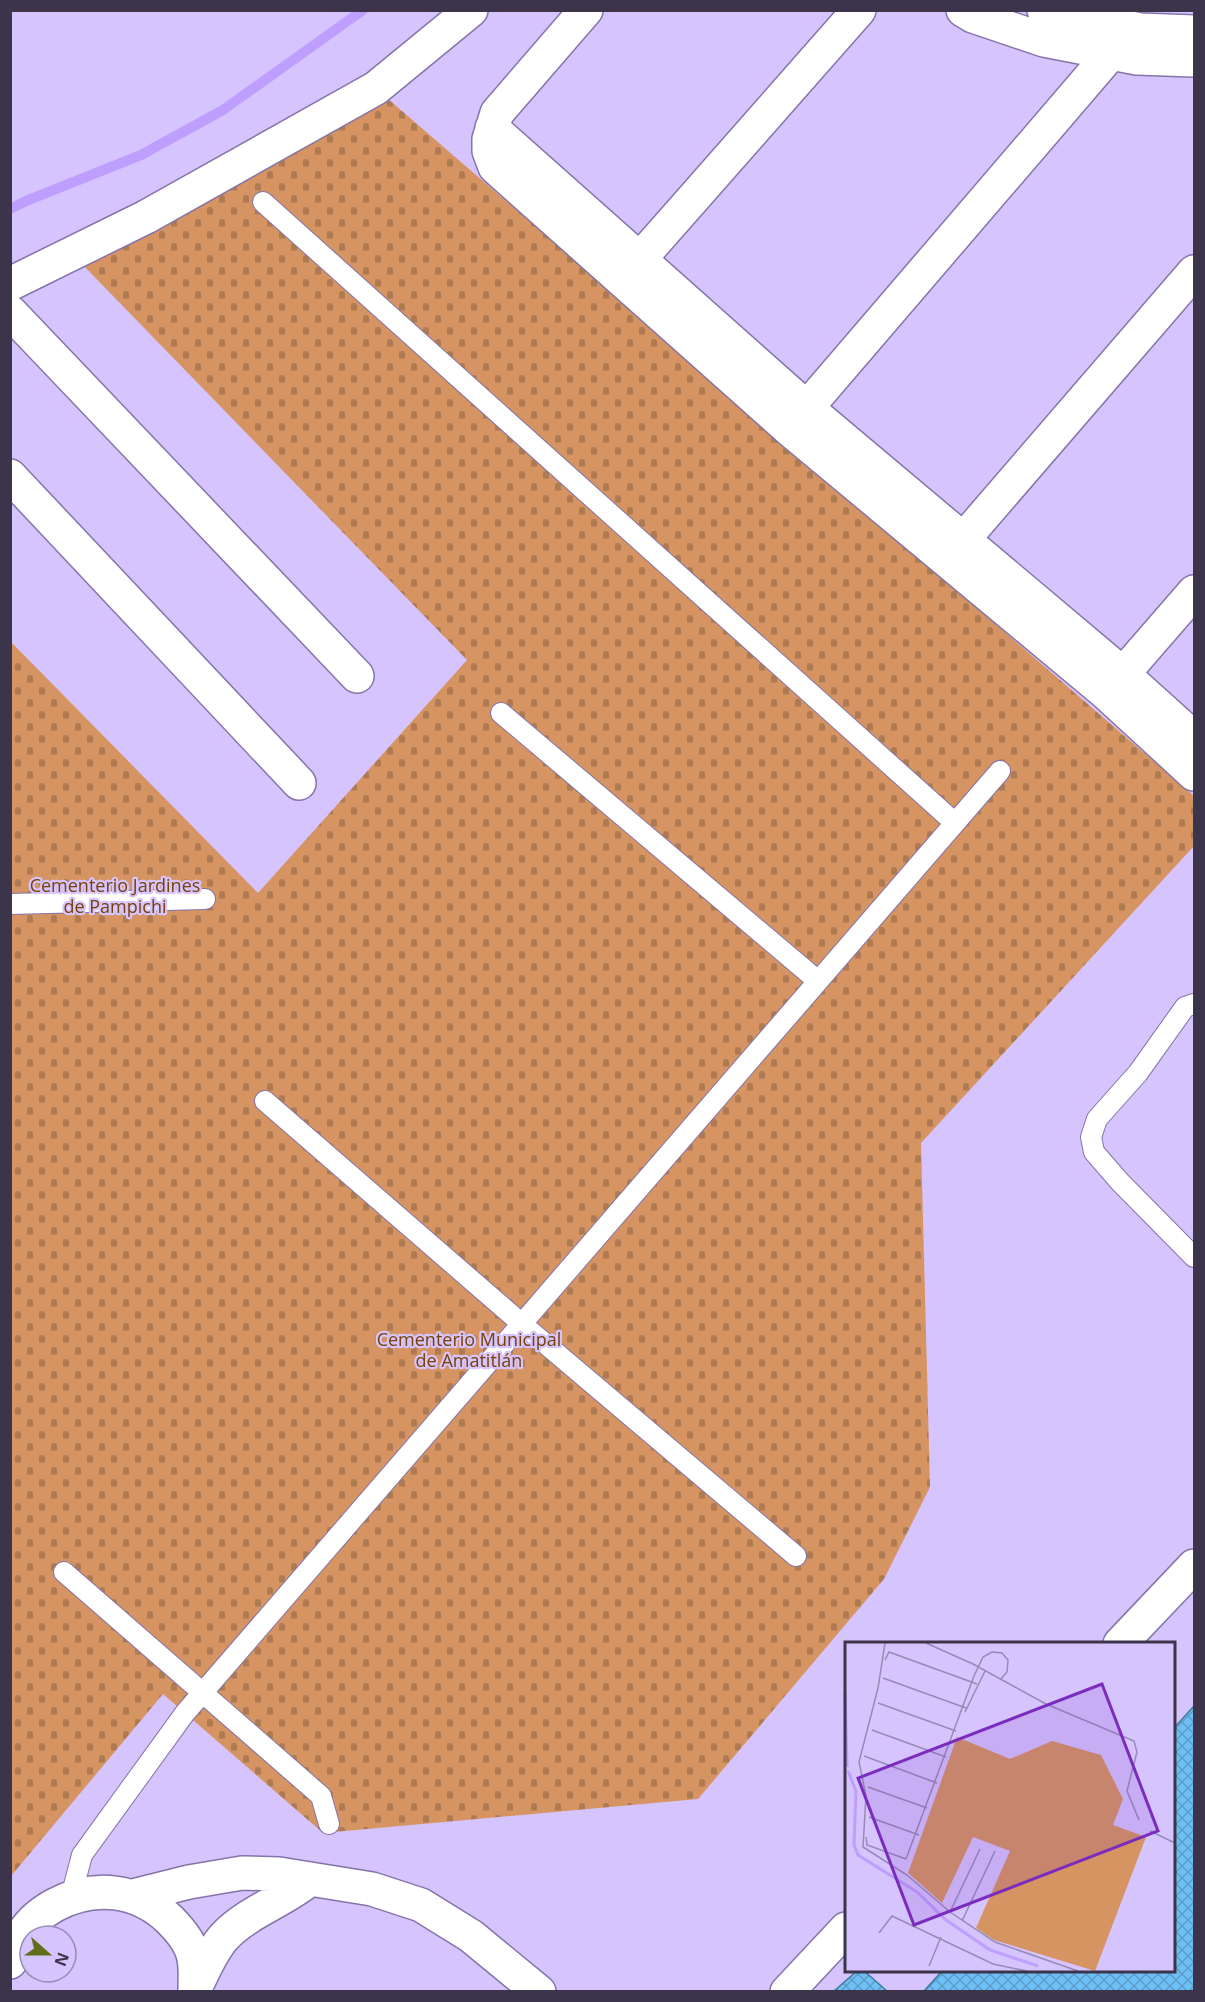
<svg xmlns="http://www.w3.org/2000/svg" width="1205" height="2002" font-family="'Open Sans',sans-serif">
<defs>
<pattern id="cemetery-stones" width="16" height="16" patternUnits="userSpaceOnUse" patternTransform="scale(1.5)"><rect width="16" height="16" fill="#d59461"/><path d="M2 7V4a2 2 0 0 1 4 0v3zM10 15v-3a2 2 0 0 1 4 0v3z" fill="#ae7a52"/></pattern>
<pattern id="building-cross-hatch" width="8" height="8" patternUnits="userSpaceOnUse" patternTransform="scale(1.5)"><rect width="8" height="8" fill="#6dc0f5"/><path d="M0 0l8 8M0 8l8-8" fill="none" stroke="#5b9dc8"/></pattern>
</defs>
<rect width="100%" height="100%" fill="#d5c4fd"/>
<path fill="url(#cemetery-stones)" d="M387 98 1194 796V846L921 1143 930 1487 884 1579 698 1799 323 1833 163 1694 11 1876V642L258 893 467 660 79 261Z"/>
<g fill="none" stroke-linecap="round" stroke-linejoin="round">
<path stroke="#be9efe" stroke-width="10" d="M10 209 26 201 141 155 223 110 363 10"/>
</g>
<path fill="url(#building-cross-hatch)" stroke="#427a9d" stroke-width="1.5" d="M1194 1706V1992H923L943 1970H1174V1728Z
M858 1970H863L888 1992H833Z"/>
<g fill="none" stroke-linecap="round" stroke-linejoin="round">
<g stroke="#8574a9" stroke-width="22">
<path id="lane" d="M263 202 955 823
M501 713 818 981
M10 904 205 899
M1194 1004 1185 1007 1138 1073 1097 1119 1091 1137 1094 1152 1120 1182 1194 1257
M265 1101 522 1324 796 1556
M64 1572 321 1796 329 1824
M71 1897 82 1855 185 1713 1000 771"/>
</g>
<g stroke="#8574a9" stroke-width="36">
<path id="street" d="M586 10 497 113 489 139V151L495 167 789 429 1106 693 1194 774
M963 10 973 16 1044 40 1137 58 1194 60
M1044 10 1140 30 1194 32
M492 128 807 408 1123 674 1194 738
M624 277 859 10
M10 284 146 217 376 88 471 10
M10 312 357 676
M792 425 1111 53
M10 476 299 783
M949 556 1194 272
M1109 690 1194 592"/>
</g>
<g stroke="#8574a9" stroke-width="36">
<path id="secondary" d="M1120 1644 1194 1566
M133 1896 189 1882 242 1873 279 1874 372 1889 421 1905 471 1936 539 1992
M10 1962C13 1954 15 1947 19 1940 27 1925 40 1913 55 1905 94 1884 138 1889 170 1920 180 1930 192 1945 194 1959 196 1969 195 1981 195 1992
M195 1988C204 1971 211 1951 225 1936 249 1911 284 1901 310 1879
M787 1992 846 1929"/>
</g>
<use href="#lane" stroke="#fff" stroke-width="20"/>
<use href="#street" stroke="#fff" stroke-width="33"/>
<use href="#secondary" stroke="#fff" stroke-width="33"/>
</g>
<g text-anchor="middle" stroke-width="4.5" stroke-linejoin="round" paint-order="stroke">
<g font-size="18" fill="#7a4105" stroke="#d5c4fd">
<text x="115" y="892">Cementerio Jardines<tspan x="115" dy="21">de Pampichi</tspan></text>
<text x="469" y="1346">Cementerio Municipal<tspan x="469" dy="21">de Amatitlán</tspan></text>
</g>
</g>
<g transform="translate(845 1642)">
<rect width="330" height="330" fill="#d5c4fd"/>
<path d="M112 95 165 117 207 99 256 113 278 157 268 183 301 195 250 329 149 298 131 286 165 209 128 195 97 261 63 231Z" fill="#d59461"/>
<path fill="none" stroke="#be9efe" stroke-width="3" d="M0 49 2 125M3 129 11 149 9 203 13 213 72 250 101 278 145 308 193 324"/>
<path fill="none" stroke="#978ab5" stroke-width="1.5" d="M40 1 33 46 14 120 21 154 18 205 62 233 105 270 150 300 233 329M81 1 128 22 201 62 289 99 292 110 282 149 294 178M40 18 44 10 132 42M38 36 121 66M33 61 111 89M120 70 140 29M27 88 101 115M19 114 92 141M23 145 82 166M24 175 74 193M305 189 330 201M21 195 22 203 61 217M61 217 129 34 138 15 147 10 157 11 163 18 162 30 155 38M105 270 135 207M117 279 150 209M34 291 47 274 148 322 182 329M84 324 96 295"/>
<path fill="#7b2cbf" fill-opacity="0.15" stroke="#7b2cbf" stroke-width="3" d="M257 42 313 189 69 283 13 136Z"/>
<rect width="330" height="330" fill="none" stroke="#3b344a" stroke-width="3"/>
</g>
<rect width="1205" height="2002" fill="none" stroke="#3b344a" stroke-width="24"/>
<g transform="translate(48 1954) rotate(111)"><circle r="28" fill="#d5c4fd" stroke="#978ab5" stroke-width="1.5"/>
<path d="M0-4.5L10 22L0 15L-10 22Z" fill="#616f1a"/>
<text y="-9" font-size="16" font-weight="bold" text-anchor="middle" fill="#3b344a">N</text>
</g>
</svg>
